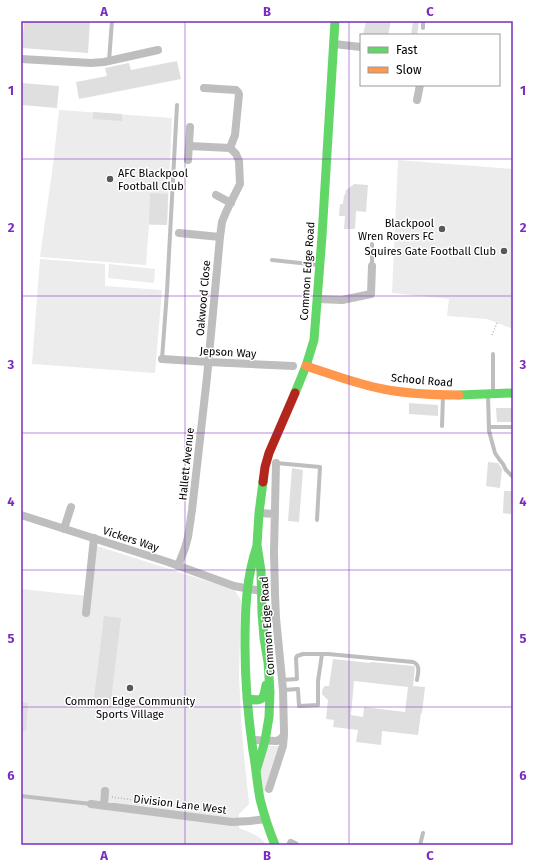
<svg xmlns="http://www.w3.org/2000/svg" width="534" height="866" font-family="'Fira Sans',sans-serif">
<rect width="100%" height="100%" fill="#fff"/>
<path fill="#ececec" d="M59 110 172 118 167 225H149L146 265 40 257 53 165Z
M398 160 513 169V329L487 319 447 316 449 299 392 293Z
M40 259 105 264V286L162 290 155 373 32 364Z
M109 264 155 269 154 283 108 278Z
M94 545 232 589 236 592 241 600 239 676 242 734 249 804 239 814V828C248 832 261 835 266 845H21V589L88 596Z
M267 746H283L269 789 259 794 260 771Z"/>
<path fill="#dfdfdf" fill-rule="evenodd" d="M24 21H90L88 53 22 48Z
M366 21H391L388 35H363Z
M413 21 419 22 417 35H411Z
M177 61 181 79 79 99 76 82 107 76 105 68 129 63 131 70Z
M21 83 59 86 57 108 21 105Z
M93 112 122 114V121L93 119Z
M354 184 368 185 366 212 356 211 355 229H344L345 216H339L340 204H343L344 195H345L346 190 348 189Z
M150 193 168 194 167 225 149 224Z
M409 403 438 405V416L409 414Z
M496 408H513V422H497Z
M488 462 498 463 502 469 500 488 486 486Z
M292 468 303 470 299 522 288 521Z
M504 491H513V499H512L511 514 503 513Z
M104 616 121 618 110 708 93 706Z
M333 659 370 663 371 662 414 666 415 668 413 686 425 687 422 713H421L418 735 382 731 381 745 356 742 358 730 333 727 334 720 326 719 328 700 322 694V691L323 688 325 686H329ZM354 681 408 687 405 712 364 707 363 717 351 715Z
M21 702 28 703 26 731H21Z"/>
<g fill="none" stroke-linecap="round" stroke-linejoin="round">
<path stroke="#b9b9b9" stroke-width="1.5" stroke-dasharray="1 2" stroke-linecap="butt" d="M492 335 497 323
M112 797 170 805"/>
<path stroke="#bebebe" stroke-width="4" d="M423 28V21
M109 61 112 21
M272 260 319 265
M372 266V244
M493 354V394
M162 359 167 291 177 105
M488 395 489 431 495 453 499 459 503 464 506 470 513 477
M442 426 443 396
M489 427H513
M276 463 320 467 317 520
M282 680 297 679 296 658 297 656 303 654H328L413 662C421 665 418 673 417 680
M283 690 298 689 299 706 318 705V681L322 654
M21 796 91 804
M420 845 423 833"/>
<path stroke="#bebebe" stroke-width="8" d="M334 44 361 47
M21 59 91 63 104 62 158 50
M417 100 420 85
M189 146 230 148
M188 160 190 127
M216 195 231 203
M179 233 220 237
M317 299 342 300 371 294 372 266
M162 359 209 362 293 366
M259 513 275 514
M21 515 168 562 234 586 261 591
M64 529 71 507
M178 566 185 548 188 537 192 510 207 377 220 237 222 222 226 212 240 184 239 161 236 154 230 148 235 135 239 94 238 92 236 90 204 88
M86 613 94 538
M252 740 277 741C281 739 283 738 284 733L283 690 276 618 275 595 274 552 276 463
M269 789 283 746 284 735
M91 804 232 822 250 821 266 819
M104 806 105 791
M291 843 295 845"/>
<path stroke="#63d668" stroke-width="9" d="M295 393 306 366 314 340 322 236 335 21
M459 395 513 393
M257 546C246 578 245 611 245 645 245 680 248 716 253 751 256 767 257 783 260 799 264 815 269 830 275 845
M247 699C263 701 263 701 266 685
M256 771 265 741 269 717 270 692 268 662 264 638 262 613 261 571 257 545 259 513 263 482"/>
<path stroke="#ff974d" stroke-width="9" d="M306 366C331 374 356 384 383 389 408 394 434 395 459 395"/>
<path stroke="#b3261e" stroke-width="9" d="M263 482 265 467 269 453 295 393"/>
</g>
<path fill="none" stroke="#7b2cbf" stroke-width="1" stroke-opacity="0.55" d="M185 21V845M349 21V845M21 159H513M21 296H513M21 433H513M21 570H513M21 707H513"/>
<g fill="#595959" stroke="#fff" stroke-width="1.5">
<circle cx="110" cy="179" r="4"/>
<circle cx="442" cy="229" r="4"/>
<circle cx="504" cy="251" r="4"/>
<circle cx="130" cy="688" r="4"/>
</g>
<g text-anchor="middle" stroke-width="3" stroke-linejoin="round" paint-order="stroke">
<g font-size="11" fill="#000" stroke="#fff" text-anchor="end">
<text x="118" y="177" text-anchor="start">AFC Blackpool<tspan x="118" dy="13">Football Club</tspan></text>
<text x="434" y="227">Blackpool<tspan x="434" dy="13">Wren Rovers FC</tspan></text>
<text x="496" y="255">Squires Gate Football Club</text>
<text x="130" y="705" text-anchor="middle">Common Edge Community<tspan x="130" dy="13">Sports Village</tspan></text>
</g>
<g font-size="11" fill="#000" stroke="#fff">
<text transform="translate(307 271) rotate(-86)" y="4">Common Edge Road</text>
<text transform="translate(203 298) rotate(-85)" y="4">Oakwood Close</text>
<text transform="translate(228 352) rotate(3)" y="4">Jepson Way</text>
<text transform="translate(422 380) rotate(5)" y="4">School Road</text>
<text transform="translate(186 464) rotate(-84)" y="4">Hallett Avenue</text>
<text transform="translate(131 539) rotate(18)" y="4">Vickers Way</text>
<text transform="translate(267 626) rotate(-94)" y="4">Common Edge Road</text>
<text transform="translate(180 804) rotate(7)" y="4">Division Lane West</text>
</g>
</g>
<rect width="534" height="866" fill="none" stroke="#ffffff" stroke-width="44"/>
<rect x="360" y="34" width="140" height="52" fill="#ffffff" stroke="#999999"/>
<rect x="368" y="47" width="20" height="6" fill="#63d668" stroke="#999999"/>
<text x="396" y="54" font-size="12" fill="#000000">Fast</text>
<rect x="368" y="67" width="20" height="6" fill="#ff974d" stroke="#999999"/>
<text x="396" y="74" font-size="12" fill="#000000">Slow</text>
<rect x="22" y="22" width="490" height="822" fill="none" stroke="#7b2cbf" stroke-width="1.5"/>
<g font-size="13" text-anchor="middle" font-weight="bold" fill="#7b2cbf">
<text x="104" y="16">A</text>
<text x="267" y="16">B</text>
<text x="430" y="16">C</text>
<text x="11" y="95">1</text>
<text x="523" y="95">1</text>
<text x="11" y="232">2</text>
<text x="523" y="232">2</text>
<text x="11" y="369">3</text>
<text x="523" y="369">3</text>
<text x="11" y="506">4</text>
<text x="523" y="506">4</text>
<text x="11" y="643">5</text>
<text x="523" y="643">5</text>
<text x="11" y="780">6</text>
<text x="523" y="780">6</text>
<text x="104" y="860">A</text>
<text x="267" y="860">B</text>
<text x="430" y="860">C</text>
</g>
</svg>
